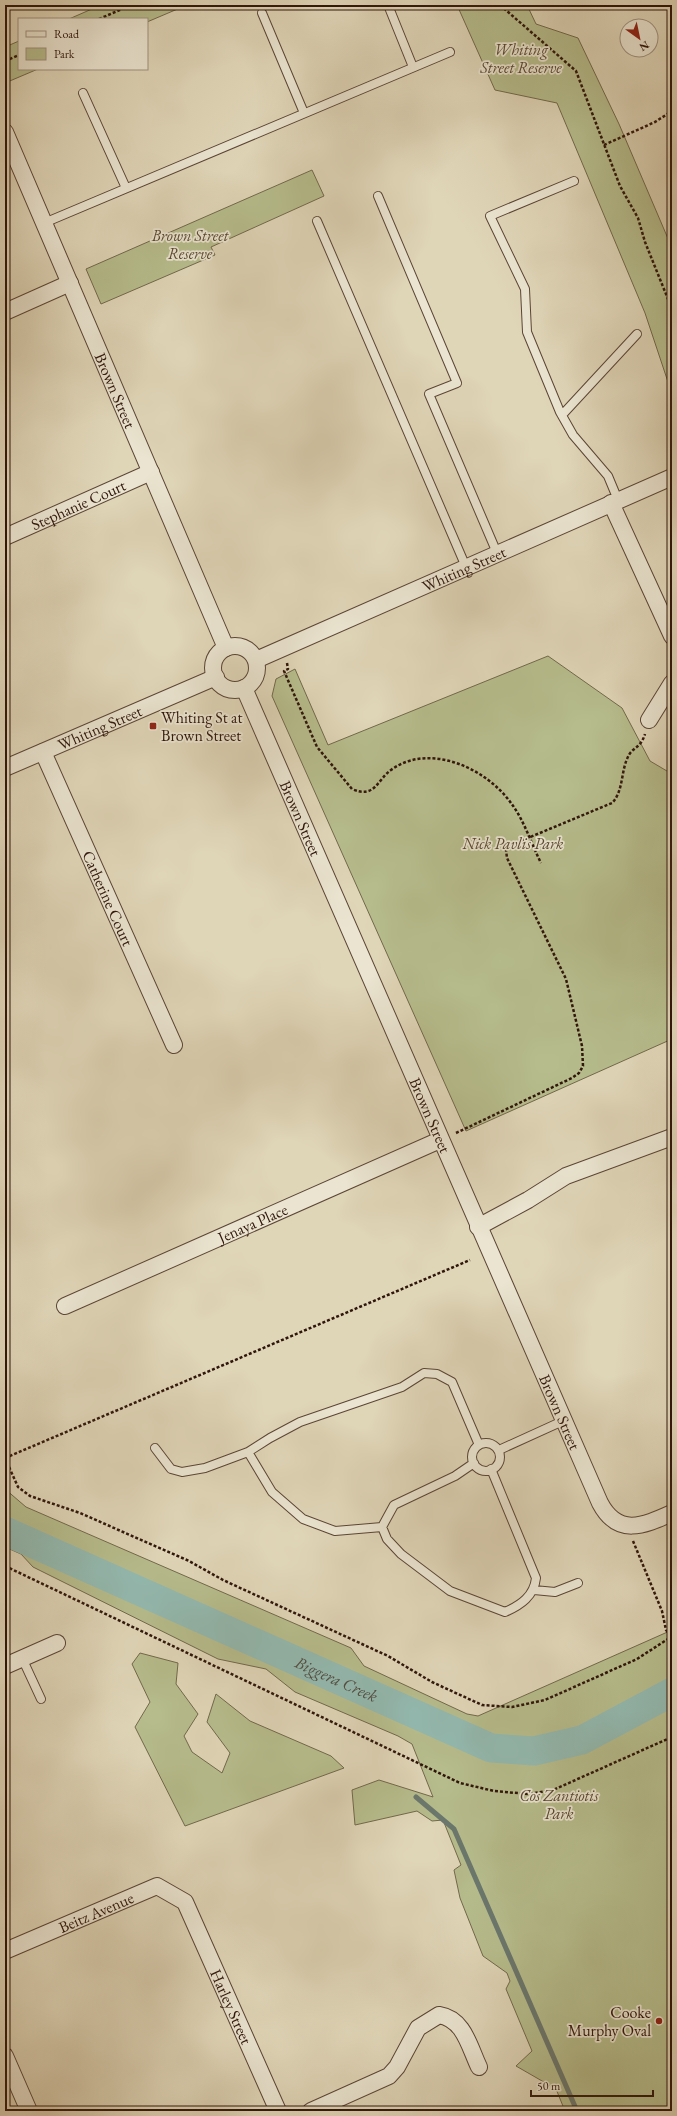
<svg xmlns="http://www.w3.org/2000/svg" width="677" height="2116" font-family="'EB Garamond',serif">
<rect width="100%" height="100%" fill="#dfd5b7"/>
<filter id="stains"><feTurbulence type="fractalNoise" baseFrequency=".005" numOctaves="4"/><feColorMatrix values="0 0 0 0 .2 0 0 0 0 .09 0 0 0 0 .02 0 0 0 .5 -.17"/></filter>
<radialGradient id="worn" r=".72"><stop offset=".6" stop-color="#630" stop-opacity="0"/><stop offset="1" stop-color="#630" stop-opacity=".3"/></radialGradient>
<path fill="#b6bc8c" stroke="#72684c" d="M101 5H187L147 22V19H69Z
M457 5H527L536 24 578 38 619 124 672 248V394L645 313 557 103 495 90Z
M19 41V69H38L5 83V47Z
M312 170 324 196 211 247 215 255 101 304 86 269Z
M548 656 622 708 650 761 672 774V1039L466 1131 272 696 276 679 295 669 328 745Z
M5 1489 26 1507 351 1648 364 1666 467 1714 478 1716 672 1630V2111H565L556 2089 516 2066 532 2051 506 1989 510 1981 507 1973 483 1956 460 1898 454 1870 461 1865 443 1820 432 1821 417 1811 355 1825 352 1790 379 1780 433 1797 412 1744 398 1736 295 1692 266 1669 218 1659 33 1567 21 1554 5 1547Z
M140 1653 178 1663 176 1684 198 1714 184 1736 192 1752 222 1773 230 1753 207 1722 216 1694 250 1721 331 1756 344 1768 185 1826 135 1727 150 1702 132 1664Z"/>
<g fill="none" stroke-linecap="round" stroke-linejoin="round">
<path stroke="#6b776d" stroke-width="5" d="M416 1797 454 1829 577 2111"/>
<path stroke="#93b9af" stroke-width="29" id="s1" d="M5 1531 491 1748 534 1751 582 1740 672 1692"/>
<g stroke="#5b4536" stroke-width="10">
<path id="service" d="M388 5 413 67
M262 13 304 113
M83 93 126 188
M574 181 490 216 525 289 527 332 560 412 573 435 608 476 618 500
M378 196 457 383 429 394 497 553
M317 221 466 567
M44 223 450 52
M562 415 637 334
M472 1457a14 14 0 1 1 28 0a14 14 0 1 1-28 0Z
M155 1448 171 1469 182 1472 205 1468 248 1452 270 1438 300 1422 402 1387 424 1373 437 1374 452 1382 479 1445
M499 1450 565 1420
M248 1452 272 1492 303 1519 335 1531 382 1527
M474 1463 455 1476 394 1505 382 1527 387 1539 401 1554 450 1591 505 1612C521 1605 534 1596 536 1578L491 1469
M534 1590 555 1592 578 1583
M22 1658 41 1699"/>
</g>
<g stroke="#5b4536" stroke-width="18">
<g id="minor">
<path id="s2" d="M5 132 226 648"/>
<path d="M5 312 70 283"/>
<path d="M611 503 672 636"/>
<path id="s3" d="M5 537 151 472"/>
<circle cx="235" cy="668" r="22"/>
<path id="s4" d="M256 660 672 477"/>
<path id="s5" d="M244 688 600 1503C618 1537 643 1526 672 1513"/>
<path d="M649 720 672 683"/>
<path id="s6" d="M43 752 174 1045"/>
<path id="s7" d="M5 768 216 677"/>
<path d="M478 1227 528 1200 566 1176 672 1137"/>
<path id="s8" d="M65 1306 440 1140"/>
<path d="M5 1666 57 1643"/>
<path id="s9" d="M5 1951 157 1886 185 1902 278 2111"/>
<path d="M5 2056 29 2111"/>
<path d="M311 2111 389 2076 397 2067 418 2028 439 2015C464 2019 469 2046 479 2067"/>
</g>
</g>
<path stroke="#2f150b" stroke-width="2.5" stroke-dasharray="3 2" stroke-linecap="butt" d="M143 5H161
M500 5 576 71 620 186 638 218 645 242 672 309
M99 19 131 5
M5 61 19 55
M604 145 655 122 672 111
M287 663 288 669 284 671 317 747 352 789C375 799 377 780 391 770 429 742 486 768 511 803 524 820 531 843 541 863
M456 1133 572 1078 579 1073 583 1066 582 1046 566 979 507 858 506 850 511 845 612 803C623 792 621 773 627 759 632 746 640 750 645 734
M5 1458 18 1487 30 1496 80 1513 189 1561 223 1580 388 1656 432 1682 482 1705 512 1707 545 1700 637 1659 671 1637
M5 1458 470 1260
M633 1541 662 1611 666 1630 672 1637
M5 1566 460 1783 494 1791 528 1794 553 1790 672 1737"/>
<use href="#service" stroke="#eae4d0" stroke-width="8"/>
<use href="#minor" stroke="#eae4d0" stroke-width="16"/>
</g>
<g fill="#8f2418" stroke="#eae4d0" stroke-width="1.5">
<rect x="149" y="722" width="8" height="8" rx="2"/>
<circle cx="659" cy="2021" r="4"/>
</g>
<g text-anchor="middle" stroke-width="3.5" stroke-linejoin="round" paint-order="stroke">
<g font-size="16" font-style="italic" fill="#584732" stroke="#eae4d0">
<text x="521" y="55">Whiting<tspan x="521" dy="18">Street Reserve</tspan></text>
<text x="190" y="241">Brown Street<tspan x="190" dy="18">Reserve</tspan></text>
<text x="513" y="849">Nick Pavlis Park</text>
<text x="559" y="1801">Cos Zantiotis<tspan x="559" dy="18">Park</tspan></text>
</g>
<g font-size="16" fill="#2f150b" stroke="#eae4d0">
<text dy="6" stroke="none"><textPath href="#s2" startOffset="281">Brown Street</textPath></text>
<text dy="6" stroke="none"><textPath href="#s3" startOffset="80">Stephanie Court</textPath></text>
<text dy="6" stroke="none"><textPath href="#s4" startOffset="227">Whiting Street</textPath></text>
<text dy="6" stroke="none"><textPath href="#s7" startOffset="103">Whiting Street</textPath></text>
<text dy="6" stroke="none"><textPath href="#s5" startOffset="142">Brown Street</textPath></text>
<text dy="6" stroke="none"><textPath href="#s6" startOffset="160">Catherine Court</textPath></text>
<text dy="6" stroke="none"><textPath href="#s5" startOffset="466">Brown Street</textPath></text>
<text dy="6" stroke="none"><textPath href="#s8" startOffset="205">Jenaya Place</textPath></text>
<text dy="6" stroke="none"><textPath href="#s5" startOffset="790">Brown Street</textPath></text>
<text dy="6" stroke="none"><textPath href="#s9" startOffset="99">Beitz Avenue</textPath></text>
<text dy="6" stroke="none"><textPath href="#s9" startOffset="312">Harley Street</textPath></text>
</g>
<g font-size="16" fill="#2f150b" stroke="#eae4d0" text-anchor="start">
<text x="161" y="723">Whiting St at<tspan x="161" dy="18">Brown Street</tspan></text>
<text x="651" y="2018" text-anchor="end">Cooke<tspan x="651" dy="18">Murphy Oval</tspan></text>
</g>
<g font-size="17" font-style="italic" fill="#524e44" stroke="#eae4d0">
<text dy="6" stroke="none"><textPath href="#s1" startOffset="363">Biggera Creek</textPath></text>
</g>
</g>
<rect width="677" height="2116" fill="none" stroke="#dfd5b7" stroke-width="20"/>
<rect x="6" y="6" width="665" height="2104" fill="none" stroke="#2f150b" stroke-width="2"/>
<rect x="10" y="10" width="657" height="2096" fill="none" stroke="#2f150b"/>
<rect x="18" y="18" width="130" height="52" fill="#eae4d0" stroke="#9f9181"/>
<rect x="26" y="31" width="20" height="6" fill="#eae4d0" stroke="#9f9181"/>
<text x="54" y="38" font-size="12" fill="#2f150b">Road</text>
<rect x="26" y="48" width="20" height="12" fill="#b6bc8c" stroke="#9f9181"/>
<text x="54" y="58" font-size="12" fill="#2f150b">Park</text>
<g transform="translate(639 38) rotate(147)"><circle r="19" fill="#eae4d0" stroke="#9f9181"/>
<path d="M0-3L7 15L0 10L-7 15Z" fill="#8f2418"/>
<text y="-6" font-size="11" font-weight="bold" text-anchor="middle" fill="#2f150b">N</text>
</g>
<path d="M531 2090v6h122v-6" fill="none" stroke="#2f150b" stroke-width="2"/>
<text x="537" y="2090" font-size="12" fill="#2f150b" stroke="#eae4d0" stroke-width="3" paint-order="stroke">50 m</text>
<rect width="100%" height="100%" filter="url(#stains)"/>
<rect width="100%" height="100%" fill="url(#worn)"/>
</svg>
